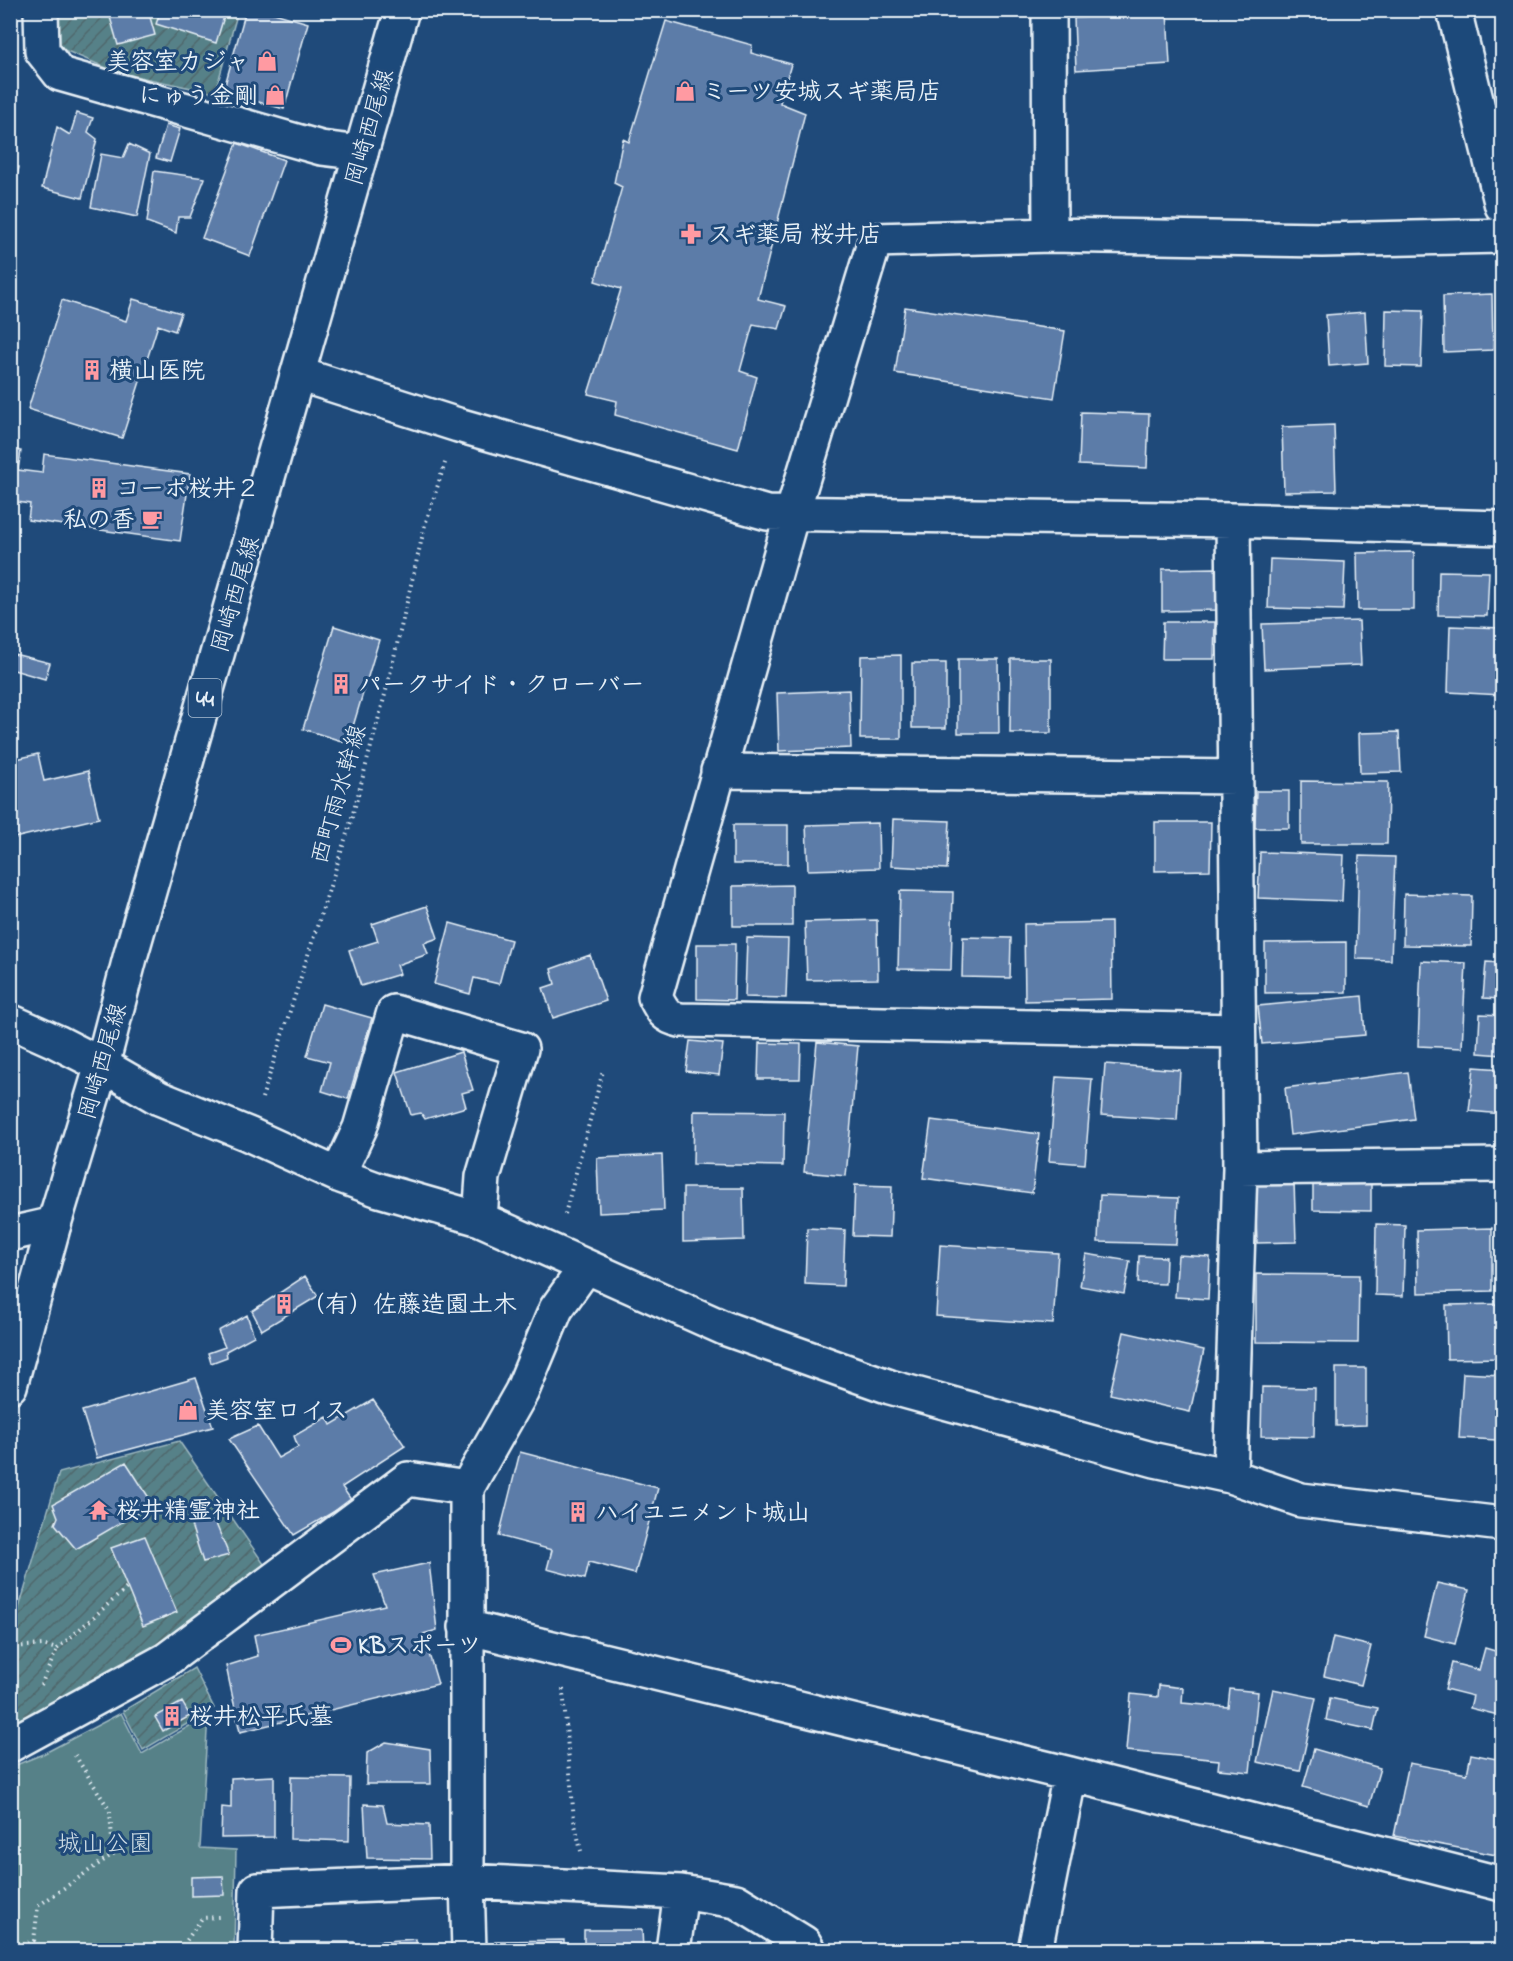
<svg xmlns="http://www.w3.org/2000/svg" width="1513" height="1961" font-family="'Indie Flower','Klee One',sans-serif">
<defs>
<pattern id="garden-furrows" width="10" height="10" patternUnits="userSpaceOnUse" patternTransform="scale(1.5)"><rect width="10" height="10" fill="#568188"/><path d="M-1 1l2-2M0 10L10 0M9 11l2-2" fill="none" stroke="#4f676c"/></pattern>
</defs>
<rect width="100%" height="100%" fill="#1f4a7a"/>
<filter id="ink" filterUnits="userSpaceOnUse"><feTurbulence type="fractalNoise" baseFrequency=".0167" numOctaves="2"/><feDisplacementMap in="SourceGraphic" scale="12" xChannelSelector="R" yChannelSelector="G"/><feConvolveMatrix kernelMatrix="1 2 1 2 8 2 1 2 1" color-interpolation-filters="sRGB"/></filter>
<g filter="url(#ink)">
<path fill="#568188" stroke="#9fb9c0" stroke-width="1.5" d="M121 1713 142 1754 208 1715 200 1848 236 1850 234 1950H11V1767L43 1754Z"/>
<path fill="url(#garden-furrows)" stroke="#9fb9c0" stroke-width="1.5" d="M55 11H238L215 93 116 72 55 46Z
M179 1441 264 1564 170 1642 11 1731V1635L59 1473Z
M194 1668 214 1708 143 1750 123 1711Z"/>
<path fill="#5b7ba8" stroke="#e8f1f8" stroke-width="1.5" d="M10 10H14L15 48H10Z
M108 10H148L155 35 118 45Z
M161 10H226L216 43 156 24Z
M246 10H264L308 23 284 109 223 92Z
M1167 13 1170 64 1076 70 1074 18Z
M666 21 752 45 751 53 791 64 780 103 805 113 758 299 786 306 779 329 753 324 740 371 757 377 738 449 615 415 617 401 588 394 621 289 595 281 622 187 614 183 623 139 629 142Z
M77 113 93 118 88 132 97 139 82 198 42 188 57 127 70 135Z
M166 125 180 129 170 162 156 158Z
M237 143 284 160 250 256 202 238Z
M129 144 150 154 137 217 91 207 101 154 123 158Z
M10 165 19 167 10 206Z
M154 171 205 178 190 217H178L176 233 147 222Z
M1492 294 1493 350 1444 352 1443 296Z
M133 299 181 313 175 331 158 325 122 438 28 409 62 300 126 321Z
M905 307 1065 331 1054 398 895 373Z
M1386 310 1423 311 1421 367 1385 366Z
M1365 312 1368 363 1329 366 1326 315Z
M1081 412 1149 414 1147 468 1079 465Z
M1334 425 1336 491 1284 492 1282 427Z
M10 449 21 451 18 470 42 473 44 454 190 474 180 541 28 520 30 504 10 501Z
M1414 552V610H1358L1357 553Z
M1270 559 1345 562 1343 610 1268 608Z
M1216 568V610L1162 611V569Z
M1439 571 1489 572 1487 616 1438 615Z
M1359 621 1361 665 1264 669 1262 624Z
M1163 622H1215L1214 659H1162Z
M334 626 379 640 348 743 303 729Z
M1450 626 1502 628V695L1448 692Z
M10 653 50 663 45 679 10 669Z
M901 655V739H860L861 656Z
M958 659H998L999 733H958Z
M1011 659H1051V733H1010Z
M912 663H946V728H912Z
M849 690 851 748 779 751 777 693Z
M1399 732 1401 772 1360 773 1359 733Z
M38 754 44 781 88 771 99 818 10 839V768H14L12 760Z
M1301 781 1388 782 1387 844H1301Z
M1256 791H1289V828H1255Z
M893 819 950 821 947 869 891 866Z
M1155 822H1211L1210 870 1155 871Z
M878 823 879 868 808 870 806 825Z
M733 825H788V864H733Z
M1260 852 1344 855 1342 901 1258 898Z
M1359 856 1395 857 1391 960 1356 959Z
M792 885V926H733V886Z
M900 891 953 892 951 970 898 969Z
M1404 894 1472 896 1471 946 1403 945Z
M427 906 438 938 424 943 428 954 397 965 400 974 361 986 349 950 378 941 372 924Z
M877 920 878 979 807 980 805 922Z
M1111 922 1112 999 1025 1001 1024 924Z
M450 923 511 940 499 984 474 978 470 994 434 984Z
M963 937 1011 938 1010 978 962 977Z
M747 938 788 939 786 998 745 997Z
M1346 942V992L1265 993V943Z
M697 944H735L734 1000 697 999Z
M590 955 606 1001 553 1018 543 988 555 984 551 969Z
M1421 961 1466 963 1462 1048 1418 1046Z
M1486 962 1502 963V999L1483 998Z
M1362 996 1365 1035 1262 1044 1258 1006Z
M322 1004 372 1018 348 1099 322 1091 330 1062 307 1056Z
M1480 1014 1502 1015V1055L1478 1053Z
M690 1041 723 1044 719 1075 686 1071Z
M817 1042 858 1046 846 1176 804 1172Z
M759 1043 801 1044 800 1079H758Z
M461 1052 473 1090 462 1093 466 1107 425 1119 421 1113 411 1115 397 1072Z
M1105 1064 1180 1070 1177 1120 1101 1115Z
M1474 1067 1502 1069V1114L1469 1111Z
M1408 1072 1414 1119 1290 1135 1285 1088Z
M1056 1077 1092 1079 1085 1164 1049 1161Z
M694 1111 784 1112 783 1166 693 1164Z
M931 1120 1039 1134 1032 1193 923 1178Z
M662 1155 664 1210 599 1213 597 1158Z
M1313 1175 1371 1176V1211L1313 1210Z
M1294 1182 1296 1242 1257 1243 1255 1184Z
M855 1185 892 1186 890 1237 853 1236Z
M683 1188H743L744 1240 683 1242Z
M1100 1195 1178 1198 1176 1244 1098 1242Z
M1376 1224 1405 1225 1403 1296 1375 1295Z
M807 1228 845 1230 843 1286 805 1284Z
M1492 1228V1291L1418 1293 1417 1230Z
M940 1245 1058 1253 1053 1324 936 1316Z
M1086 1254 1130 1261 1124 1294 1080 1286Z
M1178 1255 1210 1257 1208 1299 1175 1297Z
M1139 1256 1166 1257 1165 1284 1138 1283Z
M1256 1274 1359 1275 1358 1343 1256 1342Z
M305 1276 318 1296 262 1330 252 1311Z
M1502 1304V1358L1447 1359 1446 1305Z
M247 1315 254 1336 226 1351 227 1357 211 1363 208 1353 225 1347 218 1331Z
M1124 1332 1204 1350 1190 1412 1110 1394Z
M1336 1368H1366V1425L1336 1426Z
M1463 1373 1501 1375 1497 1440 1459 1438Z
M196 1378 213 1427 97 1458 82 1411Z
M1262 1387 1315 1388 1314 1437 1261 1436Z
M373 1400 405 1446 342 1487 352 1501 294 1535 229 1439 258 1426 278 1458 298 1447 294 1436 327 1417 331 1425Z
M520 1452 658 1488 635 1574 589 1562 585 1579 547 1569 552 1550 499 1536Z
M126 1462 153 1504 76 1549 55 1524 58 1517 53 1504Z
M214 1519 229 1555 203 1562 191 1525Z
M145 1536 177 1612 143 1626 111 1548Z
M429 1563 437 1630 423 1634 438 1684 240 1732 226 1666 258 1656 254 1635 385 1605 374 1575Z
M1437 1583 1469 1590 1455 1644 1424 1636Z
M1333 1637 1371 1646 1361 1685 1324 1676Z
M1485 1648 1502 1653V1716L1470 1708 1473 1696 1445 1689 1452 1663 1479 1670Z
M1159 1685 1183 1688 1182 1703 1228 1707 1230 1689 1258 1692 1250 1772 1218 1769 1219 1760 1126 1751 1131 1694 1158 1697Z
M1273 1689 1316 1698 1300 1771 1257 1762Z
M1330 1698 1378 1708 1373 1730 1326 1720Z
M182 1702 190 1716 163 1731 155 1717Z
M386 1742 430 1749 431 1784H366L367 1753Z
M1314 1749 1380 1768 1369 1806 1303 1787Z
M1471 1754 1502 1760V1856L1394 1836 1409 1763 1467 1774Z
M274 1776V1837L221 1838 222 1807 231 1808V1778Z
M291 1777 350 1778 349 1841 290 1839Z
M364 1804 383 1805 387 1823 429 1825 430 1859 367 1858Z
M223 1876 224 1895 191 1896V1877Z
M584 1930H642L643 1950H584Z
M416 1939 417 1950H370V1942Z
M564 1940V1950H495V1941Z
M290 1942H354V1950H290Z"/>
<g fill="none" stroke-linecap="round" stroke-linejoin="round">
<g stroke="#e8f1f8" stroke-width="38">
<path id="street" d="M41 10 42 51 60 74 321 148 361 153
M1049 10 1050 235
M1454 10 1502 206
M298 374 458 425 767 513 1233 520 1240 1168 1230 1476
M1233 520 1502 528
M718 771 1236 777
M10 1021 57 1042 102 1065 159 1098 248 1134 338 1175 379 1190 480 1219 724 1328 890 1387 1155 1460 1230 1476 1301 1500 1502 1524
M1238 1031 680 1020C665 1017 662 1011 655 997L792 514 875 240 1050 235 1322 240 1502 236
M1240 1168 1502 1165
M338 1175 360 1128 394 1012 521 1049 483 1177 480 1219
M10 1234 54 1224
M466 1627 1070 1774 1502 1884
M10 1745 166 1660 408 1479 467 1488
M681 1892 736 1901 804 1943 808 1950
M255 1950 257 1890 467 1881 681 1892 673 1950
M469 1950 467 1881V1488L522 1391 556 1309 586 1267
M1035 1950 1070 1774"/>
</g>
<g stroke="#e8f1f8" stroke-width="38">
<path id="primary" d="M10 1386 54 1224 102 1065 131 954 402 10"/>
</g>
<path stroke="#e8f1f8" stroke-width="4" stroke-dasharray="1.5 4.5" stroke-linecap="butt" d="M262 1098 351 821 387 687 425 525 446 460
M565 1214 603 1071
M10 1647 43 1645 57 1649 128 1587
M41 1685 57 1649
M563 1689 574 1820 581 1851
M34 1941 38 1906 113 1854 110 1811 73 1752
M34 1941 45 1950
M10 1948 34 1941
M180 1950 202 1918 219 1917"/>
<use href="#street" stroke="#1f4a7a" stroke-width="33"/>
<use href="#primary" stroke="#1f4a7a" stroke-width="33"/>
</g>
</g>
<defs>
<g id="shop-bare" transform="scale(1.62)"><path d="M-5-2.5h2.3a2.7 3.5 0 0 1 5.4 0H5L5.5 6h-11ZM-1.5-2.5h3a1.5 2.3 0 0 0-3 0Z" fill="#ff9aa2" stroke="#1f4a7a" stroke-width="2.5" paint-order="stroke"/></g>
<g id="pharmacy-bare" transform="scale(1.62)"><path d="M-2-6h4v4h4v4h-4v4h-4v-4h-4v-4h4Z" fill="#ff9aa2" stroke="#1f4a7a" stroke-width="2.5" paint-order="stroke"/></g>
<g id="building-bare" transform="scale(1.62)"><path d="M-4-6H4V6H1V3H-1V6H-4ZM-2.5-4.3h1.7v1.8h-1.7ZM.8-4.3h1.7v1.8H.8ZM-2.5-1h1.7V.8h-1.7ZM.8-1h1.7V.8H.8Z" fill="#ff9aa2" stroke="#1f4a7a" stroke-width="2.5" paint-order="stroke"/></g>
<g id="cafe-bare" transform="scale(1.62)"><path d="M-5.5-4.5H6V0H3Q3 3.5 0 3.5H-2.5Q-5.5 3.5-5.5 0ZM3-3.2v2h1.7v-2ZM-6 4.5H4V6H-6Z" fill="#ff9aa2" stroke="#1f4a7a" stroke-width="2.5" paint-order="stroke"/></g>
<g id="temple-bare" transform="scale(1.62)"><path d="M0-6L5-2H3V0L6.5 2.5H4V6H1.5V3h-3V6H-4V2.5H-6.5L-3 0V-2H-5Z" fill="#ff9aa2" stroke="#1f4a7a" stroke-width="2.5" paint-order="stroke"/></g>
<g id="stadium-bare" transform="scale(1.62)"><path d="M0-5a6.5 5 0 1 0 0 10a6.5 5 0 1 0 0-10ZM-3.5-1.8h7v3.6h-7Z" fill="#ff9aa2" stroke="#1f4a7a" stroke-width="2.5" paint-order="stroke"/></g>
</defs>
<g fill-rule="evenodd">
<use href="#shop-bare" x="267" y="61"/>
<use href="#shop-bare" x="685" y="91"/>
<use href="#shop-bare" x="275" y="95"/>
<use href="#pharmacy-bare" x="691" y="234"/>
<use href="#building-bare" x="92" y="370"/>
<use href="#building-bare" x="99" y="488"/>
<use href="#cafe-bare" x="152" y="519"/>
<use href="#building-bare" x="341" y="684"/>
<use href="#building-bare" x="284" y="1304"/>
<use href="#shop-bare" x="188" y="1410"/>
<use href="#temple-bare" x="99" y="1510"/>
<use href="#building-bare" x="578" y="1512"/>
<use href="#stadium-bare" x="341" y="1645"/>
<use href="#building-bare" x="172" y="1716"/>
</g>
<g text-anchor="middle" stroke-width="6" stroke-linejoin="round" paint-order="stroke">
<rect fill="#1f4a7a" stroke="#acbfd2" stroke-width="1.5" x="188.5" y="679" width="33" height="38" rx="4.5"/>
<g font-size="22" font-weight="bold" fill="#e8f1f8">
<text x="205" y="706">44</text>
</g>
<g font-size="24" font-weight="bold" fill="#e8f1f8" stroke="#1f4a7a" text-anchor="start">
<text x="250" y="69" text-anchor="end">美容室カジャ</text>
<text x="702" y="99">ミーツ安城スギ薬局店</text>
<text x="258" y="103" text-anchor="end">にゅう金剛</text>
<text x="708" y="242">スギ薬局 桜井店</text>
<text x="109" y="378">横山医院</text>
<text x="116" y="496">コーポ桜井２</text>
<text x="135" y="527" text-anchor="end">私の香</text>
<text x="358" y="692">パークサイド・クローバー</text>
<text x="301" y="1312">（有）佐藤造園土木</text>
<text x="205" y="1418">美容室ロイス</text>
<text x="116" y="1518">桜井精霊神社</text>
<text x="595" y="1520">ハイユニメント城山</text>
<text x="358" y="1653">KBスポーツ</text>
<text x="189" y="1724">桜井松平氏墓</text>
</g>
<g font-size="24" fill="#e8f1f8" stroke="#1f4a7a">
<text transform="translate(369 127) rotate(-74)" y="8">岡崎西尾線</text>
<text transform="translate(235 594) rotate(-74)" y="8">岡崎西尾線</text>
<text transform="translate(338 794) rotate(-74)" y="8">西町雨水幹線</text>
<text transform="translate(102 1061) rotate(-74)" y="8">岡崎西尾線</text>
</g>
<g font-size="24" fill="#d2e0e7" stroke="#1f4a7a">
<text x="105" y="1851">城山公園</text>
</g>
</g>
<rect width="1513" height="1961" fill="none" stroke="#1f4a7a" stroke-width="36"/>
<rect x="18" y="18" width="1477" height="1925" fill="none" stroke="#e8f1f8" stroke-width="2" filter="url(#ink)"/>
</svg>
